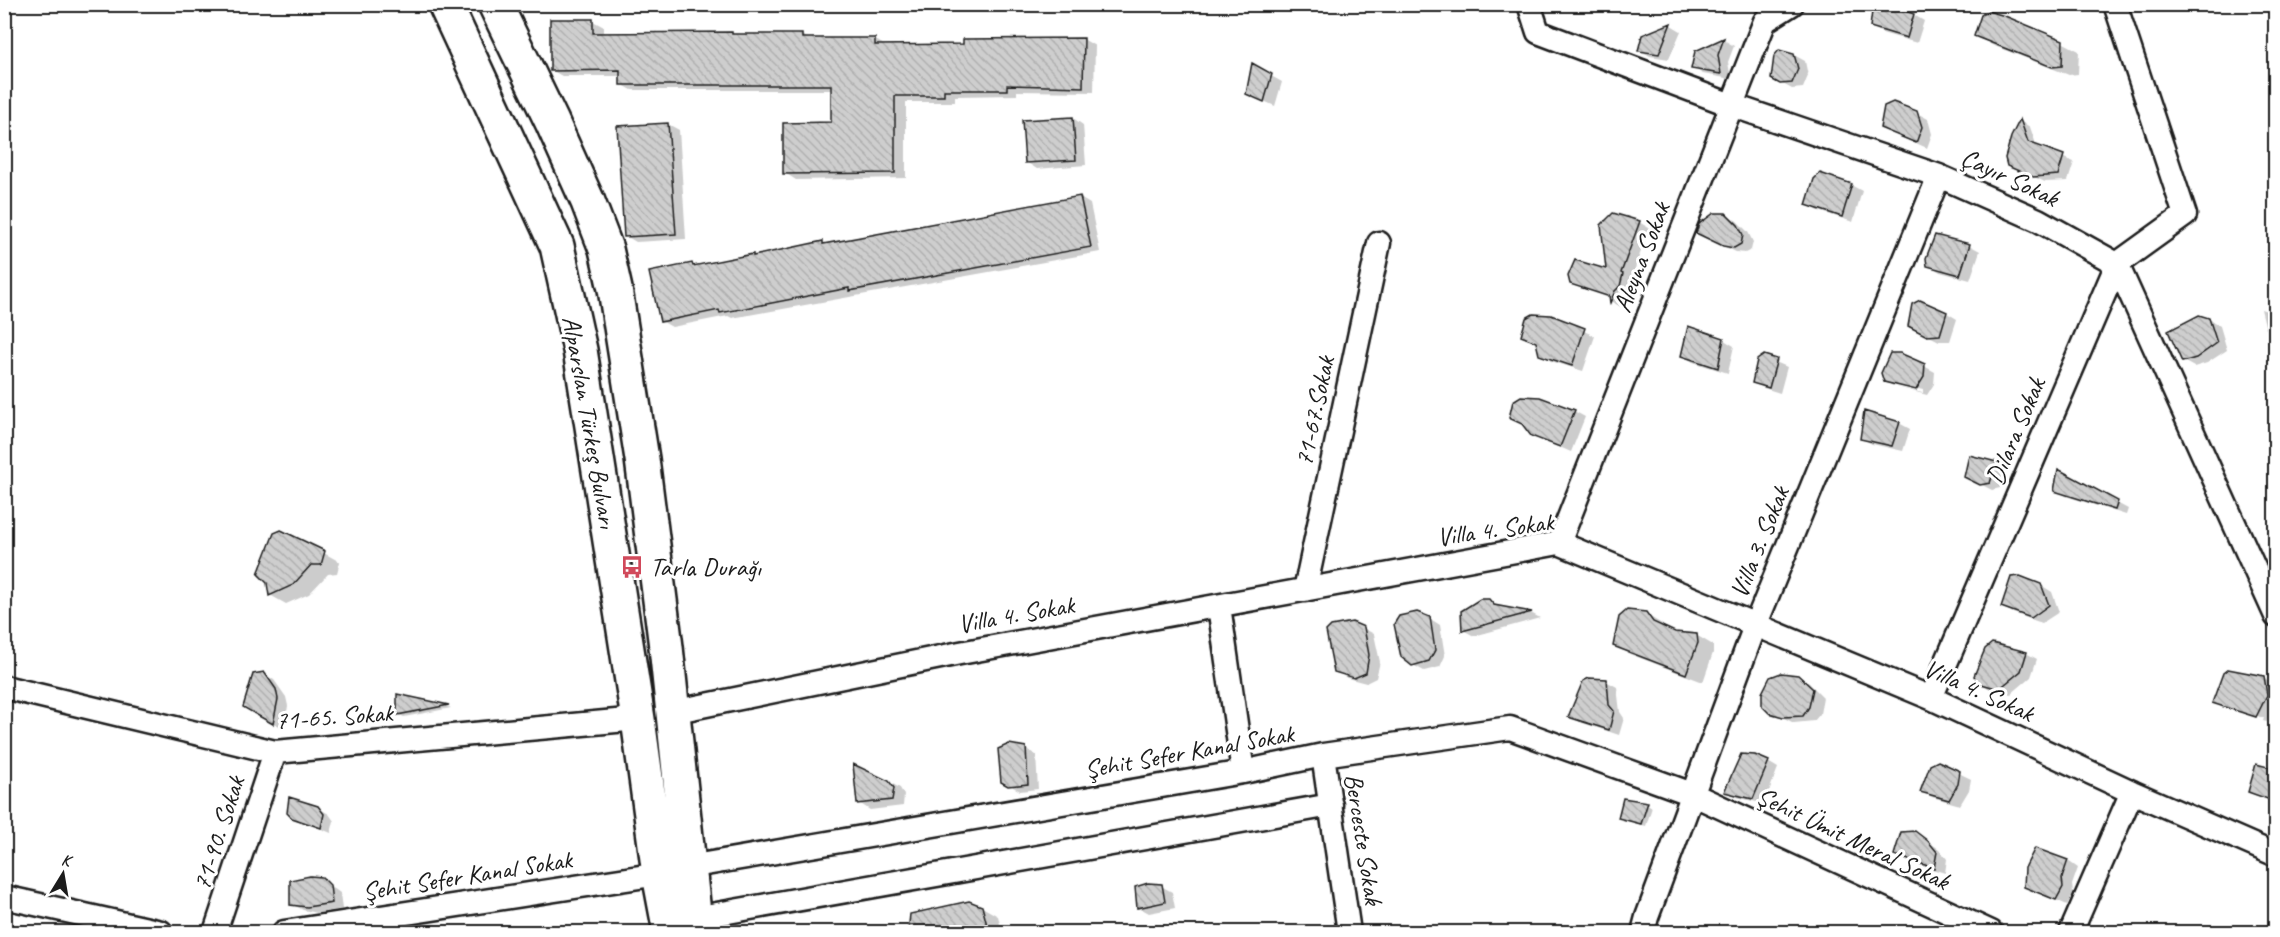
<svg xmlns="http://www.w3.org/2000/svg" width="2280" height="937" font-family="Caveat,sans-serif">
<defs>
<pattern id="building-back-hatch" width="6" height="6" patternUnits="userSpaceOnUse" patternTransform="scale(1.5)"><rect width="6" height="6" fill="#cecece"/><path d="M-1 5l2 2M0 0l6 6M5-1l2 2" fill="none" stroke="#b0b0b0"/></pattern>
</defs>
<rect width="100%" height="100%" fill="#fff"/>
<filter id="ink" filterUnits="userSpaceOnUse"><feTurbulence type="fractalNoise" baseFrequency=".0167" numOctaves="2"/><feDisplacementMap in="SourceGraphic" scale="12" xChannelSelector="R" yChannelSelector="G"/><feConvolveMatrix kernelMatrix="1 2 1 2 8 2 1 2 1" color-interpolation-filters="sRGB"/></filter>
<g filter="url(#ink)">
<path fill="#0003" d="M1880 4 1914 15 1924 21 1917 43 1882 33 1872 27Z
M593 21 604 27V35L732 33 734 35H802L809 39H874L886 46H964L1083 39 1095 46 1094 92 1017 91V95L955 96V102H906V178L796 180 785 173 833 124V90H632L621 84V76H562L551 70Z
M1671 25 1681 31 1669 59 1650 56 1640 50 1643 36Z
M1976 35 2062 42 2079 51 2078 74 2069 75 1992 45Z
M1724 40 1734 46 1728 62 1731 79 1703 74 1693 68 1697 52Z
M1794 55 1805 61 1808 76 1803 88 1792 89 1772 78Z
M1253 66 1282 82 1275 106 1259 99Z
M1917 113 1928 119 1932 134 1927 148 1882 128Z
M1073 118 1083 125 1086 165 1037 169 1026 162Z
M2020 121 2030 127 2037 147 2074 162 2068 181 2045 182 2008 165Z
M668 124 679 130 686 239 636 242 626 236Z
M1851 185 1862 191 1853 222 1819 211 1808 205Z
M1080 198 1090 204 1100 252 732 318 728 316 672 327 661 321 692 265 696 267 822 243 826 245Z
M1726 214 1737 221 1748 232 1753 242 1751 250 1745 253 1736 252 1708 239Z
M1639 222 1649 228 1631 280 1633 281 1631 292 1625 296 1621 307 1612 302V299L1583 289 1572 283 1608 271Z
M1969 245 1980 251 1970 280 1940 272 1929 265Z
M2261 309 2276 314V331L2271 332 2266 329Z
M1947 313 1957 319 1950 341H1939L1920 331Z
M1550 316 1595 336 1583 371 1551 361 1540 354 1538 342 1523 335Z
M2209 319 2220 326 2227 350 2207 363 2194 367 2183 361Z
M1689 328 1724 340 1734 346 1728 373 1693 362 1683 356Z
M1764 357 1787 367 1780 393 1764 388 1753 382Z
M1924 366 1935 372 1934 384 1927 395 1893 386 1923 393V390L1893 383V386L1885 381Z
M1574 411 1585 417 1571 452 1532 435Z
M1899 423 1910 429 1903 451 1872 444 1861 438Z
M1996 463 2007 469 2000 488 1992 490 1976 482Z
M2059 472 2128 509 2126 515 2066 496 2056 490Z
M324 553 340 562 337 573 328 574 309 594 286 604 270 595Z
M2041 585 2052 592 2059 612 2042 623 2013 613 2002 607Z
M1488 600 1500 607 1531 613 1540 618 1474 636 1463 630Z
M1645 614 1662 624 1666 630 1675 633 1696 635 1713 645V653L1703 682 1630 654 1614 645Z
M1429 618 1440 625 1445 656 1440 667 1424 671 1413 665Z
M1363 628 1374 634 1380 662 1376 678 1366 683 1347 678 1336 671Z
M2026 653 2037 659 2031 677 2011 694 1990 689 1979 682Z
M263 673 274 680 286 697 288 706 284 729 245 706Z
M1797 677 1809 683 1823 697 1820 714 1814 721 1794 723 1770 711Z
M2263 677 2274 684 2276 693V704L2267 722 2263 721 2264 718 2223 705V708L2214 702Z
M1606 681 1617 687 1620 712 1624 718 1619 735 1580 722 1569 716Z
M399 696 449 707 451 708 404 717 399 715Z
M1025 748 1036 755 1038 789 1020 791 1003 781Z
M1768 762 1778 768 1764 804 1737 797 1726 791Z
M1938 763 1971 779 1969 790 1960 805 1932 797 1922 791Z
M889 782 900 788 904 795 903 806 870 810 859 803Z
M1624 799 1652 807 1646 826 1625 820Z
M318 808 329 814 334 821 331 833 293 817Z
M1926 840 1939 849 1947 859 1945 873 1906 861 1895 854Z
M2036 850 2068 861 2078 868 2072 885 2073 893 2067 905 2026 886Z
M321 879 340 893 342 909 318 913 303 910 292 904Z
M1161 886 1172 892 1175 908 1149 913 1138 907Z
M982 907 998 916 1002 932H912Z"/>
<path fill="url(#building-back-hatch)" stroke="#1c1c1c" stroke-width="1.5" d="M1873 4H1885L1914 14 1907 38 1870 27Z
M1988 11 2005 16 2063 40 2062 66 2052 67 1974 36 1981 15Z
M550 19H593V33L732 32V34H802V38H875V45L963 44V39L1084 38 1083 87 1007 85V90H944V96H895V173L783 174V123L831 122V85H620V70L550 71Z
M1671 23 1659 54 1638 51 1642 35Z
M1724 38 1718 55 1721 74 1691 69 1695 51Z
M1779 50 1794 54 1798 69 1792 83 1780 84 1771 79 1774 56Z
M1252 63 1272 74 1264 102 1246 94Z
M1893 102 1917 111 1922 127 1916 143 1880 128 1884 106Z
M1073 117 1076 160 1025 163 1022 120Z
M2020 119 2028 142 2064 155 2058 175 2033 177 2007 166 2005 158 2011 137Z
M668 123 676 234 624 237 617 126Z
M1820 173 1852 184 1842 217 1806 205 1814 179Z
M1080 196 1091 247 849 291V288L720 313 719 310 660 322 649 272 692 263 693 266 753 254V256L823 241V244Z
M1613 213 1640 221 1621 273 1623 274 1620 286 1615 291 1610 303 1609 295 1607 296 1570 284 1568 276 1575 260 1606 269 1601 225Z
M1714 213H1726L1738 225 1743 235 1741 244 1734 248 1723 246 1696 233 1699 224Z
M1935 235 1970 244 1960 275 1927 266 1926 258Z
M1920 300 1947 312 1940 335 1927 336 1908 326 1912 304Z
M1533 314 1551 315 1585 328 1572 366 1539 355 1536 342 1521 336 1526 318Z
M2199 315 2209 318 2217 343 2196 358 2182 362 2168 331Z
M1688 326 1724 338 1718 368 1681 356Z
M1890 353H1900L1925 364 1924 377 1916 390 1884 382 1881 373Z
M1764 355 1777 359 1769 388 1752 383 1757 360Z
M1521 396 1540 397 1575 410 1560 447 1531 436 1522 424 1509 418 1513 401Z
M1864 411 1900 422 1892 446 1860 439Z
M1969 455 1997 462 1990 483 1980 485 1964 477Z
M2058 469 2118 501 2115 510 2054 491Z
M281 530 325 551 321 565H311L293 585 269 596 267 583 258 574 274 533Z
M2020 576 2041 584 2049 605 2031 618 2001 607 2011 577Z
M1480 599H1489L1494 605 1532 612 1462 631 1461 611Z
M1627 610 1646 612 1653 622 1675 632 1697 634 1698 643 1686 674 1613 646 1619 617Z
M1417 612 1430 617 1435 650 1429 661 1412 666 1401 657 1394 624 1399 616Z
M1352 622 1364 627 1369 655 1366 673 1354 678 1334 672 1326 631 1331 626Z
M1992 643 2027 652 2021 671 1999 689 1978 683 1974 676 1985 649Z
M2228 669 2264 676 2267 695 2256 717 2212 703 2223 673Z
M264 672 276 689 278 699 273 724 243 707 253 674Z
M1781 673 1798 675 1813 689 1809 707 1803 716 1783 717 1769 713 1762 706V693L1770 677Z
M1589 678 1607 679 1609 705 1614 711 1609 730 1568 717 1583 681Z
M397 694 449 705 397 715Z
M1009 744 1026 747 1028 784 1008 786 1001 782 998 749Z
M1741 754 1755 755 1769 761 1753 799 1724 792Z
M1938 761 1960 771 1958 784 1949 800 1920 792 1930 765Z
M853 764 889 781 894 788 892 800 857 804Z
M2256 764 2276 769V802L2248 792Z
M289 797 318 806 324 814 321 828 292 818 287 813Z
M1623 798 1648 802 1641 824 1618 818Z
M1915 831 1928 841 1937 852 1934 868 1894 855 1901 832Z
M2035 848 2068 860 2062 878 2063 887 2056 900 2024 887 2025 868Z
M310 876 322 877 330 885 332 903 307 907 290 905V880Z
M1148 883 1162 884 1165 902 1137 908 1135 887Z
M969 901 982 906 989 933H908L910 914Z"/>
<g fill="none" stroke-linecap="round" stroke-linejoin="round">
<g stroke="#1c1c1c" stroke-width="27">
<path id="street" d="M1529 4 1538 32 1731 105 1939 176 2038 220 2117 264 2276 616
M1559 543 1765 21 1792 4
M1305 590 1379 243
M1219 606 1243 772
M4 687 275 752 638 719
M1931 698 2117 264 2185 215 2115 4
M672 712 960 653 1559 543 1931 698 2132 792 2276 855
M1323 755 1349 932
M688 867 1243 772 1323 755 1510 728 1692 794 1991 932
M4 897 161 932
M694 918 1331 805
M215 932 275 752
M284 932 659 874
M1643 932 1647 917 1755 626 1939 176
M2071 932 2132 792"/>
</g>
<g stroke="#1c1c1c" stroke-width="38">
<path id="secondary" d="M445 4 557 246 580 350 638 719 659 874 670 932
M495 4 552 122 588 202 606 249 615 289 642 459 666 647 696 932"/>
</g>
<use href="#street" stroke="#fff" stroke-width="22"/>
<use href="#secondary" stroke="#fff" stroke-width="33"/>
</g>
</g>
<defs>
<g id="bus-bare" transform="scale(1.8)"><path d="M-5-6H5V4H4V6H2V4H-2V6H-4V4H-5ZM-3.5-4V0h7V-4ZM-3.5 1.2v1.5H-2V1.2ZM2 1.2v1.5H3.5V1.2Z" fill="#d1495b" stroke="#fff" stroke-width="2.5" paint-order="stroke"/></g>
</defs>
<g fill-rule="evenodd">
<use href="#bus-bare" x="632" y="567"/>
</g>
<g text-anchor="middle" stroke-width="6" stroke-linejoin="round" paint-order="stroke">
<g font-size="26" fill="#1c1c1c" stroke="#fff">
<text transform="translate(2010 177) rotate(25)" y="9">Çayır Sokak</text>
<text transform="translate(1641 257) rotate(-69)" y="9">Aleyna Sokak</text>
<text transform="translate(1314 411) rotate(-78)" y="9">71-67.Sokak</text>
<text transform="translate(590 422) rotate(80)" y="9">Alparslan Türkeş Bulvarı</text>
<text transform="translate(2015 431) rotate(-67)" y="9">Dilara Sokak</text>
<text transform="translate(1495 529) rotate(-8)" y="9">Villa 4. Sokak</text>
<text transform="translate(1759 542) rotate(-68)" y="9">Villa 3. Sokak</text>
<text transform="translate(1016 614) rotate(-10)" y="9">Villa 4. Sokak</text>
<text transform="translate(1979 690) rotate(24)" y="9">Villa 4. Sokak</text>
<text transform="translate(334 716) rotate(-4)" y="9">71-65. Sokak</text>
<text transform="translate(1189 751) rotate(-10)" y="9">Şehit Sefer Kanal Sokak</text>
<text transform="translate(218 833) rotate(-72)" y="9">71-90. Sokak</text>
<text transform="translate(1853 838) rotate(25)" y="9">Şehit Ümit Meral Sokak</text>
<text transform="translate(1364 839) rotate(81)" y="9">Berceste Sokak</text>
<text transform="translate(467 875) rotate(-9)" y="9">Şehit Sefer Kanal Sokak</text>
</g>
<g font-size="26" fill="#1c1c1c" stroke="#fff" text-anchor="start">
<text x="650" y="576">Tarla Durağı</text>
</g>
</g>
<rect width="2280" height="937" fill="none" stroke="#fff" stroke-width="24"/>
<rect x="12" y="12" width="2256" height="913" fill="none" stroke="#1c1c1c" stroke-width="2" filter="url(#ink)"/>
<g transform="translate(63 874) rotate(11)" stroke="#ffffff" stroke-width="4.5" paint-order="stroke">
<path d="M0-4.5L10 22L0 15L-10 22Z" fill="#1c1c1c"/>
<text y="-9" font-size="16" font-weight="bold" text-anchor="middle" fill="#1c1c1c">K</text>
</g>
</svg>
